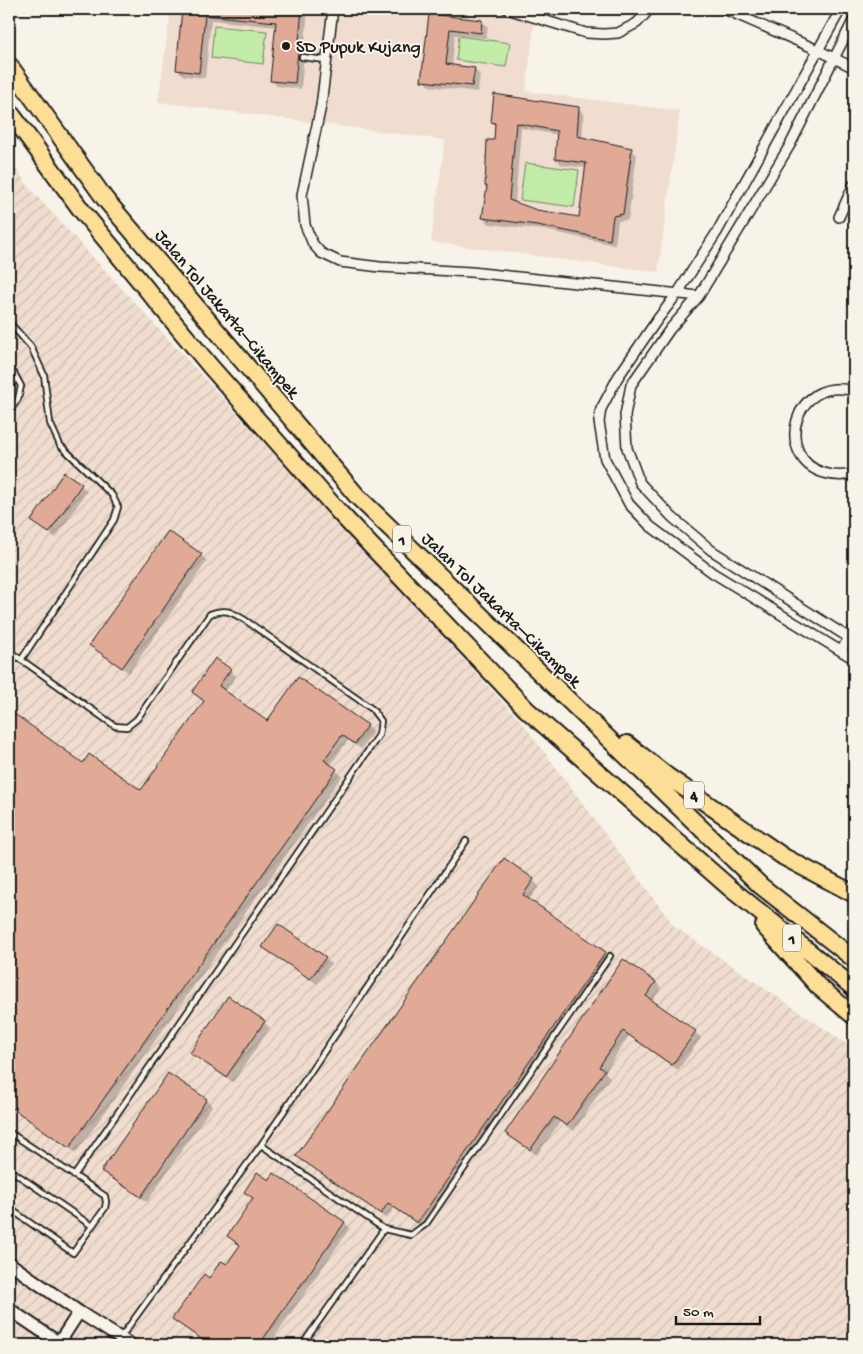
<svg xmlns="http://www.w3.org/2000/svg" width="863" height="1354" font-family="'Gochi Hand',sans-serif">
<defs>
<pattern id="industrial-furrows" width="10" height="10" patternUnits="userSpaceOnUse" patternTransform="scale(1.25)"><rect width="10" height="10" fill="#f0ddcf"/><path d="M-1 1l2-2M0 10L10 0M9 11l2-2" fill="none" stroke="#cdbdb1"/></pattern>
</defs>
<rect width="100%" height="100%" fill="#f7f3e8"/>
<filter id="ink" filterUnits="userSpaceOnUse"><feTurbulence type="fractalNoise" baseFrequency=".02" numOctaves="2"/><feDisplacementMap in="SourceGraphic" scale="10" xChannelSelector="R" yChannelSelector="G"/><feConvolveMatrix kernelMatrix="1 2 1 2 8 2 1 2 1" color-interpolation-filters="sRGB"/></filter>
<g filter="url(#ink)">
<path fill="#f0ddcf" d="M171 9H536L526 91 680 111 658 272 431 242 445 140 158 102Z"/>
<path fill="url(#industrial-furrows)" d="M9 158 31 190 524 725 675 927 854 1049V1345H9Z"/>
<path fill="#c2eca8" stroke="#6f8462" d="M214 26 267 31 263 64 211 58Z
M459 36 510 43 506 67 456 60Z
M525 163 579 170 574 207 520 200Z"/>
<path fill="#0003" fill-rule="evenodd" d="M184 9H308L301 89 277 86 271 80 277 27 211 20 205 78 184 76 178 70Z
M430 16 482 21 488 27 486 38 455 35 452 66 474 69 480 75 478 92 429 86 423 80Z
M578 108 584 114 582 139 631 149 637 155 628 220 618 221 615 245 544 230 489 224 483 218 496 126 492 122ZM521 128 558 135 556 159 562 165 587 168 580 219 537 211 515 203Z
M81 485 87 491 56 538 33 521Z
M201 555 207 561 129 673 91 645Z
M230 670 236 676 225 692 268 722 298 678 368 726 373 732 361 749 348 740 330 766 342 776 76 1153 9 1106V713L84 764 141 792 205 702 193 692Z
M533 880 539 886 529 900 605 953 611 959 423 1228 394 1208 387 1219 304 1161 298 1156Z
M264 947 325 958 331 964 317 984 270 952Z
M656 982 661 988 652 1002 695 1032 701 1038 678 1070 629 1036 605 1072 610 1077 574 1131 560 1122 537 1155 513 1138 507 1133Z
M264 1022 270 1028 233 1082 197 1058 192 1052Z
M168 1075 207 1100 212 1106 147 1202 109 1177 103 1171Z
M245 1191 344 1222 350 1228 269 1345H209L180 1325 174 1319 210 1279 227 1266 241 1246 228 1236 254 1199Z"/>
<path fill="#e0aa96" stroke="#1c1c1c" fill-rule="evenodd" d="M182 9H302L295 83 270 81 276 22 205 15 199 73 176 70Z
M429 14 482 20 481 33 450 29 446 64 475 68 472 86 421 81Z
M494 94 579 107 577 136 632 148 623 214 613 216 610 240 537 225 482 218 487 186H485L487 140H494L495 123 491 122ZM516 123 557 131 555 159 586 163 579 217 537 210 509 200Z
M64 472 82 484 49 533 31 521Z
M168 531 202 554 122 668 89 645Z
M215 658 231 669 219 686 267 721 298 677 368 725 355 744 342 735 324 760 337 769 69 1148 9 1106V710L83 763 89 754 141 790 204 701 192 692Z
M504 858 534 879 523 895 606 952 417 1223 388 1203 381 1214 296 1156Z
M278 924 326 957 310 979 262 947Z
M623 959 656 982 646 996 696 1031 672 1065 623 1031 599 1067 605 1070 567 1126 554 1117 530 1150 505 1133Z
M228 996 265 1021 226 1077 190 1053Z
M168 1073 207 1099 141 1197 101 1171Z
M257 1172 269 1180 274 1173 345 1222 259 1345H210L172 1319 204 1274 209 1278 221 1261 227 1264 240 1245 227 1236 253 1198 244 1192Z"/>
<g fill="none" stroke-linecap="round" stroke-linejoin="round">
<g stroke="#1c1c1c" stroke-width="8">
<path id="service" d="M302 57 325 60
M9 322 31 347 44 375 50 423 60 445 112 495 118 507 114 520 21 660
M9 370 14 373 21 386 18 399 9 412
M9 651 115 726 127 727 137 719 210 614C226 608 231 612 245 620L372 709 381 721 379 735 74 1176
M9 1132 105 1196 106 1202 105 1208 73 1253 9 1208
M261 1145 384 1229 411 1235 426 1224 610 956
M9 1169 92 1226
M121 1337 261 1145 466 841
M302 1345 384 1229"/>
</g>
<g stroke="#1c1c1c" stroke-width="12">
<path id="minor" d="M333 9 321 106 302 195 305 225 313 244 321 253 340 262 380 267 471 272 699 296
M507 9 586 33 604 34 618 33 637 23 650 9
M724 9 818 50 854 68
M841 9 717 232 677 294 657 320 618 377 601 409 599 422 605 459 629 504 650 526 713 573 854 659
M854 19 790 145 699 296 670 329 631 385 625 415 627 448 640 483 672 517 711 550 854 641
M839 217 854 184
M854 391C793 374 773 458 824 473 834 476 844 477 854 473
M841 651 854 629"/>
</g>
<g stroke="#1c1c1c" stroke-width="15">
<path id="tertiary" d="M9 1263 79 1312 131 1345
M9 1309 62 1345
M59 1343 79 1312"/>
</g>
<g stroke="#1c1c1c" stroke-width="20">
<path id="motorway" d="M9 65 105 199 357 496 761 886 854 959
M9 111 82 211 210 366 339 512 526 709 730 888 854 988
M627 744 667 776 784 857 854 894
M764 926 818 986 854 1016"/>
</g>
<use href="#service" stroke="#f7f3e8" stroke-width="4.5"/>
<use href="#minor" stroke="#f7f3e8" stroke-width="9"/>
<use href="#tertiary" stroke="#f7f3e8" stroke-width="11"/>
<use href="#motorway" stroke="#fcde96" stroke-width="16"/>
</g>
</g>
<circle fill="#1c1c1c" stroke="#f7f3e8" stroke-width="2" cx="286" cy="46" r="5"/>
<g text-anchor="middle" stroke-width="4" stroke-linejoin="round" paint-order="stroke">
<g fill="#f7f3e8" stroke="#5e5c59" stroke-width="1">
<rect x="393" y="525.5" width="18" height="27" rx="4"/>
<rect x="684" y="781.5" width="20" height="27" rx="4"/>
<rect x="783" y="924.5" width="18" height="27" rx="4"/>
</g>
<g font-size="16" font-weight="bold" fill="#1c1c1c">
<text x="402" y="545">1</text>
<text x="694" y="801">4</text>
<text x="792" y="944">1</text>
</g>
<g font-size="18" fill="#1c1c1c" stroke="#f7f3e8" text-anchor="start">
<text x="296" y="52">SD Pupuk Kujang</text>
</g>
<g font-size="18" fill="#1c1c1c" stroke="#f7f3e8">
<text transform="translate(228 313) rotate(50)" y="6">Jalan Tol Jakarta–Cikampek</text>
<text transform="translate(502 609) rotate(44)" y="6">Jalan Tol Jakarta–Cikampek</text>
</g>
</g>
<rect width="863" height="1354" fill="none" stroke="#f7f3e8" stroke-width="30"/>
<rect x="15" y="15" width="833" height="1324" fill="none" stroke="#1c1c1c" stroke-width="2" filter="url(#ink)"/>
<path d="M676 1316v8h84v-8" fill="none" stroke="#1c1c1c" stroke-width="2.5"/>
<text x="683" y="1316" font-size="15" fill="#1c1c1c" stroke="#f7f3e8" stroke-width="4" paint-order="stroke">50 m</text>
</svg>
